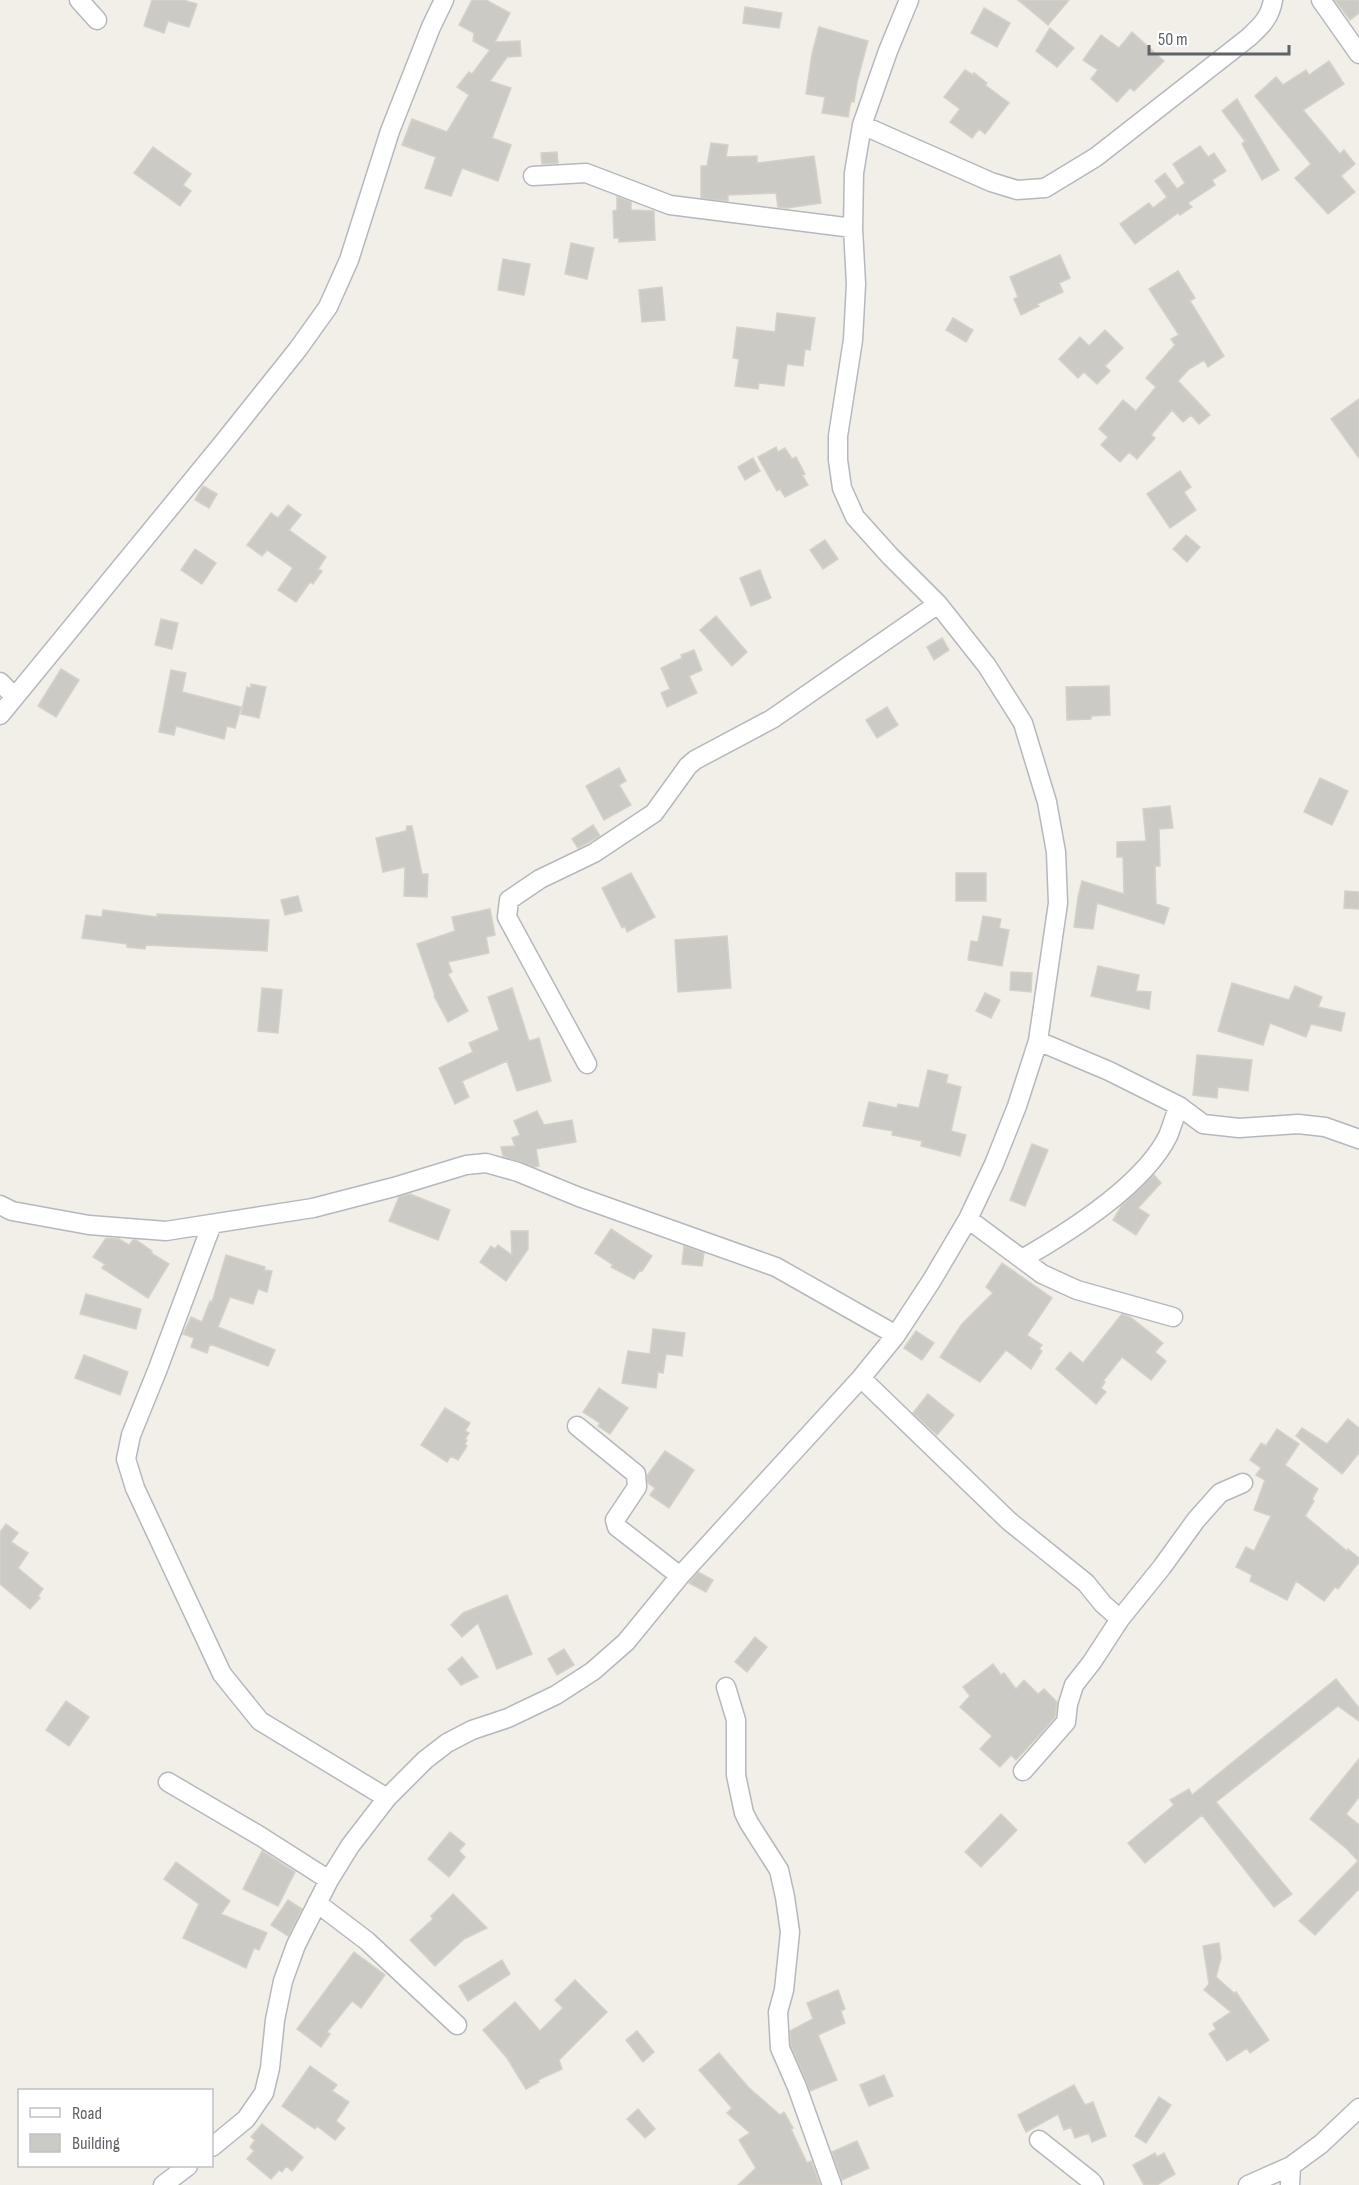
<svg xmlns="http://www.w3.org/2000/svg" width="1359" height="2185" font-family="'Sofia Sans Condensed',sans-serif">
<rect width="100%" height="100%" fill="#f1efe8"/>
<path fill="#cccac5" stroke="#d6d1c6" stroke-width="1.5" d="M152 0H183L197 4 189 27 168 21 164 33 144 26Z
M472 0H486L510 13 493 46 495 42 520 41 521 56 507 57 490 81 511 88 492 138 511 145 498 181 462 168 451 196 425 188 436 157 402 145 412 119 447 132 469 95 457 87 469 72 472 74 490 50 473 41 474 33 459 25Z
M1018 0H1069L1048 25Z
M1335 0H1359V13L1350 20Z
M745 7 782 13 779 28 743 23Z
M984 8 1010 23 997 47 971 33Z
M819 27 868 41 857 82 854 102 851 101 848 117 822 113 825 97 806 94 812 54Z
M1050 28 1074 48 1057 67 1036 51Z
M1132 32 1164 61 1134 91 1130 88 1117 102 1091 79 1098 70 1083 60 1101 35 1119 48Z
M1329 61 1344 84 1303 110 1340 154 1344 150 1355 164 1341 176 1355 192 1328 214 1295 178 1311 164 1255 96 1276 77 1283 85 1306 70 1309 75Z
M965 70 973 75 974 73 987 83 985 85 1009 103 985 134 979 129 972 138 950 122 960 109 944 97Z
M1237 99 1279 170 1262 180 1242 144 1245 141 1222 111Z
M711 143 728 145 726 157 757 156V163L814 156 821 203 787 208 778 207 776 193 728 195V201L701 198V166H707Z
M1200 146 1208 157 1214 153 1226 171 1212 180 1215 185 1188 203 1192 207 1180 215 1178 213 1135 244 1120 224 1149 203 1153 208 1167 197 1155 181 1165 173 1177 189 1185 183 1173 164Z
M153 147 191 174 183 185 191 191 180 206 134 173Z
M557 152 558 163 542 164 541 153Z
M617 197 631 202V210L654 211 655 240 619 242V238H614L613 211 617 210Z
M571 243 594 248 587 279 565 274Z
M1060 255 1070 278 1059 283 1063 292 1037 304 1039 306 1021 315 1014 299 1018 297 1010 277Z
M503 259 530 264 524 295 498 290Z
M1178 271 1195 298 1190 301 1224 356 1208 367 1204 360 1189 369 1178 381 1210 415 1199 424 1191 415 1183 422 1172 410 1151 435 1155 438 1137 459 1129 452 1120 462 1101 445 1108 437 1099 429 1123 400 1136 411 1156 387 1146 378 1175 345 1171 339 1179 335 1149 289Z
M662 287 665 320 642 322 639 290Z
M777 313 815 318 810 350 805 349 803 366 787 364 784 386 759 383 758 389 735 386 739 359 733 358 737 327 775 332Z
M953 318 973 330 966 342 946 330Z
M1105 330 1123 348 1105 366 1110 371 1097 384 1084 372 1078 378 1059 359 1080 337 1089 346Z
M1359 399V458L1331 419Z
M776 447 778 452 785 448 792 459 796 457 805 474 802 475 808 485 785 497 780 489 777 491 758 457Z
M753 458 760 471 745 480 738 467Z
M1180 471 1191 487 1184 492 1196 510 1170 528 1147 494Z
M203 486 217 494 209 508 195 500Z
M288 505 301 515 289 530 326 557 318 569 322 571 313 584 310 582 296 602 278 590 293 568 267 550 262 556 247 545 271 513 278 518Z
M1186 535 1200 547 1187 562 1173 549Z
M825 540 838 559 823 569 810 550Z
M195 549 216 563 202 584 181 570Z
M760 570 771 598 751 606 740 578Z
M716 616 747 652 732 666 700 630Z
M161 619 178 623 172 649 155 645Z
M942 638 949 650 934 660 927 647Z
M694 650 702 670 689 676 697 693 667 707 661 693 670 689 661 668 682 658 681 655Z
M61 669 79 680 56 717 38 706Z
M171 670 186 673 182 692 241 707 235 728 227 726 224 739 176 726 174 735 159 732Z
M251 684 266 687 259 718 241 714 247 687 251 688Z
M1109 686 1110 715 1091 716V719L1067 720 1066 687Z
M887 707 898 725 877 738 866 720Z
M619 768 626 781 619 785 631 805 604 820 586 786Z
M1320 778 1348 791 1332 825 1304 812Z
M1170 806 1173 828 1159 829 1160 866H1155L1156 904 1169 908 1164 924 1097 903 1093 929 1074 927 1078 897 1082 881 1124 894 1123 857H1117V842L1146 841 1143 809Z
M593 825 600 836 578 848 572 839Z
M407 826H412L422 874H428L427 897 404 896 405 867 383 872 376 838 406 831Z
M631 873 655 917 627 932 625 926 622 928 602 888Z
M956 873H986V901H956Z
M1345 891 1359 892V909L1344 908Z
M298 896 302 911 285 915 281 900Z
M490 909 495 935 486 937 489 953 448 962 452 972 448 974 468 1011 448 1022 434 996 435 995 417 944 455 931 452 917Z
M103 910 157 917V914L269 920 267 951 146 945 145 949 127 947V944L82 938 86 915 102 917Z
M983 916 1001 919 999 928 1009 930 1002 966 968 960 971 941 978 942Z
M727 936 731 988 678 992 675 940Z
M1098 966 1139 975 1136 991 1151 992 1149 1009 1091 996Z
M1011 972 1032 973 1031 992 1010 990Z
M1232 983 1289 1000 1295 986 1322 997 1318 1007 1345 1013 1341 1031 1311 1024 1306 1037 1270 1023 1263 1045 1218 1031Z
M262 988 282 990 278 1033 258 1031Z
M512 988 529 1041 539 1038 551 1081 517 1091 507 1061 462 1081 469 1097 455 1104 439 1068 473 1052 469 1043 499 1030 488 997Z
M985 993 1000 1000 991 1018 976 1011Z
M1197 1055 1252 1060 1248 1091 1218 1087 1217 1098 1193 1095Z
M928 1070 948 1075 946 1083 961 1087 951 1131 966 1135 960 1156 921 1146 922 1141 892 1135 893 1131 863 1126 869 1102 897 1108 898 1104 919 1108Z
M537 1111 544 1125 572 1120 576 1142 536 1149 539 1166 535 1167 503 1156 501 1147 515 1146 512 1138 520 1135 514 1121Z
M1032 1144 1048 1150 1025 1206 1010 1200Z
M1154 1175 1161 1183 1138 1208 1149 1215 1136 1235 1113 1220 1122 1205Z
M410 1194 450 1210 438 1240 389 1221 399 1197Z
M611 1229 652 1256 642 1271 640 1270 634 1279 611 1267 613 1265 595 1253Z
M511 1231H528V1249L506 1281 480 1262 491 1246 495 1249 498 1245 512 1255Z
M106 1238 119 1239 129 1245 133 1240H136L152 1251 151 1253 169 1264 148 1298 102 1268 105 1264 93 1257Z
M684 1246 704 1253 702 1266 682 1264Z
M226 1255 265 1267 264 1270 272 1271 267 1292 258 1289 253 1304 230 1297 218 1327 275 1350 268 1366 210 1344 207 1353 191 1347 194 1338 183 1334 191 1317 202 1322 210 1301 212 1302Z
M1002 1263 1052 1298 1027 1335 1042 1345 1039 1349 1042 1351 1031 1369 1006 1350 980 1382 940 1357 962 1324 993 1293 986 1287Z
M86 1294 141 1309 136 1329 80 1314Z
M1122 1314 1130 1317 1163 1343 1155 1352 1166 1361 1151 1380 1122 1357 1103 1381 1105 1382 1101 1388 1106 1392 1096 1404 1056 1369 1070 1352 1083 1363Z
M653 1329 685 1333 682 1356 666 1354 663 1373 658 1372 656 1388 622 1383 628 1351 650 1354Z
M916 1331 934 1343 922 1360 904 1348Z
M84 1355 128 1372 120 1395 75 1378Z
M599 1388 628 1408 610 1434 598 1426 600 1423 583 1412Z
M928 1394 954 1415 937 1435 913 1413Z
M445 1408 470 1423 465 1431 469 1433 465 1439 467 1440 465 1444 467 1446 458 1460 451 1456 447 1462 421 1445Z
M1348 1419 1359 1428V1453L1342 1474 1296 1436 1302 1428 1327 1444Z
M1277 1429 1299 1444 1285 1465 1318 1489 1312 1499 1314 1501 1305 1516 1347 1551 1348 1549 1359 1558V1562L1338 1589 1335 1587 1324 1601 1296 1581 1287 1600 1250 1581 1252 1575 1236 1567 1246 1547 1254 1551 1271 1516 1254 1510 1265 1480 1256 1475 1261 1468 1250 1460 1261 1443 1266 1446Z
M665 1451 694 1470 669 1508 650 1495 655 1488 648 1483 647 1476Z
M6 1524 18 1533 11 1542 28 1553 18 1568 43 1589 38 1596 40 1598 30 1609 0 1584V1532Z
M698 1572 713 1580 706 1592 689 1583Z
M507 1595 532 1654 497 1669 478 1623 462 1637 451 1625 463 1613Z
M755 1637 767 1647 747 1672 735 1662Z
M564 1649 574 1665 557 1675 548 1659Z
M462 1657 478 1677 461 1685 448 1669Z
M993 1664 1001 1675 1004 1673 1016 1689 1024 1680 1038 1694 1044 1689 1057 1702 1055 1717 1041 1733 1016 1760 1011 1755 1000 1767 980 1749 992 1736 960 1707 970 1696 963 1687Z
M1336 1679 1359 1708V1721L1338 1706 1216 1802 1292 1894 1274 1907 1202 1815 1145 1863 1128 1843 1174 1805 1170 1800 1189 1789 1192 1795Z
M66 1701 89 1717 69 1746 46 1730Z
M1359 1759V1797L1346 1814 1359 1825V1889L1315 1935 1299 1921 1358 1861 1347 1849 1310 1819Z
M1001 1814 1017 1830 981 1867 965 1852Z
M450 1832 465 1844 459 1851 465 1857 449 1877 428 1859Z
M262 1851 295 1872 278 1906 243 1889Z
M176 1862 230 1901 221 1914 267 1933 259 1950 254 1948 246 1968 183 1938 199 1904 164 1879Z
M453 1894 487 1928 464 1939 435 1966 410 1940 433 1919 431 1916Z
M288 1900 302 1909 288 1936 271 1925Z
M1219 1943 1221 1958 1216 1977 1234 1993 1236 1992 1269 2040 1250 2053 1247 2048 1227 2061 1209 2034 1216 2029 1213 2024 1231 2012 1204 1990 1209 1984 1203 1946Z
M354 1952 385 1975 361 2008 352 2001 327 2032 330 2034 321 2047 297 2029Z
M502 1960 510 1974 468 2001 459 1986Z
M575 1980 607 2012 559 2060 562 2069 538 2080 539 2082 526 2089 507 2058 483 2030 515 2002 540 2031 563 2008 555 2000Z
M838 1990 845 2009 841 2011 845 2023 818 2035 837 2080 810 2091 791 2045 790 2031 813 2019 807 2003Z
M637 2031 654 2052 643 2062 626 2040Z
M719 2053 748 2087 780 2115 784 2112 793 2128 791 2129 807 2163 811 2161 820 2185H738L756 2168 739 2140 750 2133 727 2113 732 2108 699 2070Z
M310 2066 337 2085 332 2091 349 2102 336 2121 345 2128 335 2140 317 2126 315 2129 282 2106Z
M884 2075 893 2096 869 2106 860 2085Z
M1074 2085 1085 2105 1093 2102 1106 2136 1092 2142 1089 2133 1075 2138 1071 2127 1064 2130 1058 2114 1026 2132 1018 2115Z
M1159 2097 1171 2105 1146 2143 1135 2136Z
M638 2109 655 2129 645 2138 627 2119Z
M262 2124 303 2157 292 2171 286 2166 282 2172 279 2170 271 2179 247 2159 254 2151 250 2147 255 2140 251 2137Z
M857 2141 869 2168 842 2180 832 2152Z
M1155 2153 1157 2157 1164 2153 1175 2174 1157 2185H1144L1133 2165Z"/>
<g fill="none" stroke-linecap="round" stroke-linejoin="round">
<g stroke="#b5b8bc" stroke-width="21">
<path id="minor" d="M79 0 97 20
M1321 0 1359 54
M862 125 991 182 1017 190 1045 188 1096 157 1248 38C1261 26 1270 18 1273 0
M533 176 586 173 670 205 853 228
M0 682 14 696
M0 715 223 443 298 349 328 307 349 260 390 131 431 27 444 0
M1038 1041 1109 1071 1179 1106 1203 1124 1239 1128 1298 1124 1325 1127 1359 1139
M587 1064 507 917 509 900 540 879 594 853 654 813 688 766 695 760 772 719 938 604
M0 1205 12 1211 89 1225 166 1231 313 1208 394 1187 466 1165 486 1163 518 1172 579 1197 776 1267 896 1335
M968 1219 1042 1274 1077 1290 1173 1317
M212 1224 157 1371 131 1435 126 1459 135 1488 222 1674 260 1721 387 1798
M1022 1259C1069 1232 1143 1186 1168 1136 1172 1126 1175 1115 1179 1106
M861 1378 1009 1521 1086 1583 1103 1604 1120 1619
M577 1426 636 1474 637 1487 615 1520 617 1527 680 1576
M726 1687 736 1720V1775L744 1813 749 1823 779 1870 785 1897 790 1932 784 1990 778 2012 780 2048 797 2087 832 2185
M1023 1771 1066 1722 1068 1704 1074 1685 1092 1662 1120 1619 1162 1567 1196 1520 1220 1493 1243 1483
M168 1782 260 1836 329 1880
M317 1903 367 1941 457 2025
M1039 2140 1091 2181 1094 2185
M212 2147 246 2119 264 2093 270 2068 275 2020 283 1981 296 1945 329 1880 350 1846 387 1798 425 1760 447 1743 472 1730 508 1718 556 1695 593 1671 626 1642 680 1576 861 1378 896 1335 932 1280 968 1219 994 1164 1017 1106 1038 1041 1058 903 1056 852 1047 802 1023 723 987 666 938 604 890 556 855 517 842 488 838 460V436L853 340 856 284 853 228 854 173 862 125 888 51 909 0
M163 2185 188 2166
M1248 2185 1291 2166 1321 2144 1359 2108
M1290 2185 1291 2166"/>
</g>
<use href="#minor" stroke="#fff" stroke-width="18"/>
</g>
<rect x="18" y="2089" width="195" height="78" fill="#ffffff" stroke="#bfc1c3" stroke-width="1.5"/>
<rect x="30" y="2108" width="30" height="9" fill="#ffffff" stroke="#bfc1c3" stroke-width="1.5"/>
<text x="72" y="2119" font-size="18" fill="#5f6368">Road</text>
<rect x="30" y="2134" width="30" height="18" fill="#cccac5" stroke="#bfc1c3" stroke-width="1.5"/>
<text x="72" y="2149" font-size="18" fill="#5f6368">Building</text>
<path d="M1149 45v9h140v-9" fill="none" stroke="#5f6368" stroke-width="3"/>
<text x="1158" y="45" font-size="18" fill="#5f6368" stroke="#ffffff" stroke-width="4.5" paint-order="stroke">50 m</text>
</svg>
